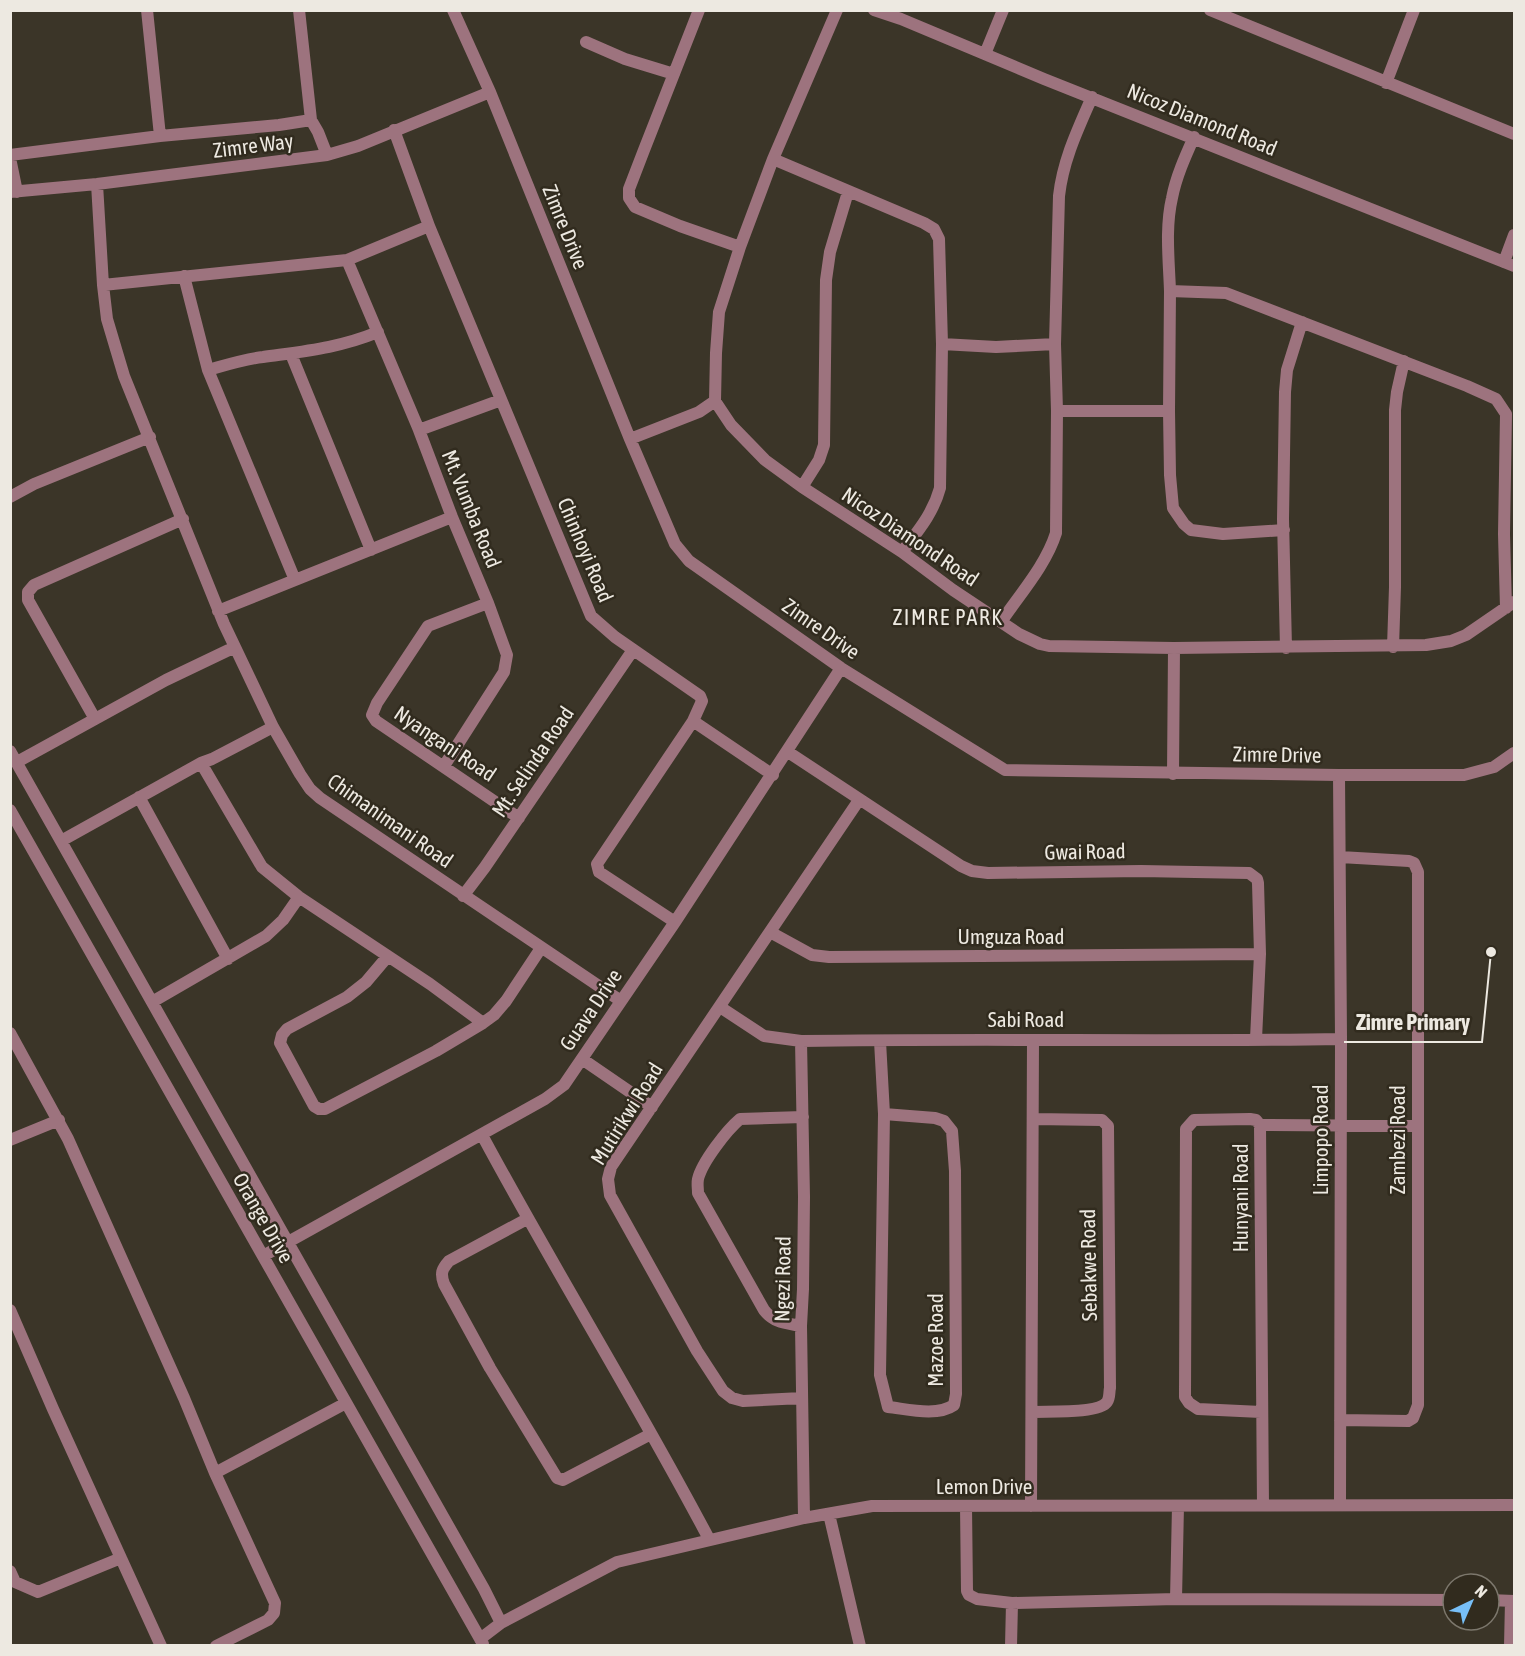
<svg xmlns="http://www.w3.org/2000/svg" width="1525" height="1656" font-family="'Asap Condensed',sans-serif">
<rect width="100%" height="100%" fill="#3b3528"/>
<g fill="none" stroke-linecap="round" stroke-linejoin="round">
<path stroke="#9d737e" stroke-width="12" d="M147 10 160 136
M299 10 311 120 318 132 327 155
M453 10 490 92 630 439 675 544 689 561 841 668 1005 770 1339 775H1464L1494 767 1514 753
M699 10 644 150 629 189V198L635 207 680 226 740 247
M837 10 773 159 740 247 719 312 716 353 715 401 731 425 765 460 802 487 902 552 953 590 1019 634 1040 644 1049 646 1174 648 1426 645 1451 641 1466 635 1514 602
M874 10 901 19 1044 79 1514 266
M1210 10 1514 134
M586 42 625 59 674 74
M985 54 1003 10
M1386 83 1414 10
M394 130 429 226 591 616 615 637 700 696 702 701 693 721 597 864 599 872 675 922
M10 155 160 136 279 125 311 120
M10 158 17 192
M773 159 924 223 934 229 939 239 942 344 940 488C933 514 917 532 902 552
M97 184 103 285 107 319 124 376 224 624 273 727 300 774 310 789 320 798 621 1001
M10 192 97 184 327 155 358 146 490 92
M347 260 419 430 452 517 488 603 507 655 504 672 444 766
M1504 262 1514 235
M184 276 208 370 295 580
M103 285 347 260 429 226
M1170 291C1169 261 1165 228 1172 198 1176 177 1185 157 1194 137
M942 344 996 347 1055 344
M291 354 371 550
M208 370C226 365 245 359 263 357 305 351 339 348 378 332
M1057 411H1169
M419 430 501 400
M630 439 699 412 715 401
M802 487 819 460 824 445 826 280 830 252 848 192
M10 497 34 484 150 437
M1284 530 1223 534 1191 530 1184 524 1173 508 1170 475 1169 411 1170 291 1226 293 1467 386 1496 399 1506 414 1504 534 1506 608
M488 603 428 626 377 703 372 715 376 721 519 818
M218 611 452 517
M1001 622C1020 594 1046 565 1056 533L1057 411 1055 344 1059 196C1063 160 1078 129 1092 97
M1393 647 1395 587V410L1397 392 1404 361
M1286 648 1283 519 1285 392 1287 370 1302 322
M95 719 28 600V592L34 585 183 519
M693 721 773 775
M10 751 484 1589 501 1623
M788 752 961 866 972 871 988 873 1141 871 1249 873 1257 879 1258 883 1260 954 1256 1039
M17 762 166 680 235 647
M201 763 262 867 299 897 430 984 483 1023
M1173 774 1174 648
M1339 775 1341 1039 1340 1505
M139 797 228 959
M10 810 483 1644
M61 841 201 763 212 759 273 727
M1340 857 1409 861 1414 863 1418 872V1405L1413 1418 1408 1421 1340 1420
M463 896 485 867 633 650
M770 932 812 955 829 957 1260 954
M388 956 366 982 347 997 287 1029 282 1035 280 1043 314 1106 319 1109H325L436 1051 483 1023 494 1015 506 1001 541 948
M152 1002 266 936 283 920 299 897
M720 1007 764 1036 801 1041C981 1038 1161 1042 1341 1039
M10 1033 68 1139 184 1398 215 1473 275 1603 274 1613 268 1620 216 1646
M801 1041 804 1197 803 1289 801 1326 804 1518
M880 1041 884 1114 880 1375 888 1407C907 1409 937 1417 954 1405L956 1394 955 1171 952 1131 944 1121 935 1118 884 1114
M582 1059 652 1107
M1260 1125 1417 1126
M482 1135C555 1271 637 1402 709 1539
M10 1140 59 1120
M527 1219 449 1261C442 1269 440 1273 444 1284L490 1368 557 1478 563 1480 651 1434
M263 1256 545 1099 564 1085 675 922 841 668
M10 1310 53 1409 161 1646
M801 1326C786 1323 774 1323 764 1310L698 1193C698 1188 697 1184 698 1179 702 1162 727 1130 740 1119L803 1117
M802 1398 743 1401 732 1398 723 1391 697 1351 610 1195 608 1179 611 1167 859 800
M1032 1412C1047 1411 1099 1414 1107 1402 1110 1398 1109 1392 1110 1388L1108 1126 1102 1120 1034 1119
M1261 1412 1198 1409 1189 1403 1185 1397 1186 1129 1194 1120 1250 1119 1256 1120 1260 1125 1263 1505
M215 1473 346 1403
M966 1506 967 1591 969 1595 977 1599 1012 1603 1176 1599 1453 1600
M1031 1506 1033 1040
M829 1514 860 1646
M10 1571 15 1582 38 1592 121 1558
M1176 1599 1178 1506
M1489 1600 1514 1601
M480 1639 501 1623 617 1562 804 1518 872 1506 1514 1505
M1011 1646 1012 1603
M1510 1646 1511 1601"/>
</g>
<g text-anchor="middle" stroke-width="5" stroke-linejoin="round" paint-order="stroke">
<g font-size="21" fill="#ede9e1" stroke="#312b1e">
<text transform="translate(1202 120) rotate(22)" y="7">Nicoz Diamond Road</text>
<text transform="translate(253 146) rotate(-7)" y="7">Zimre Way</text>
<text transform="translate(565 227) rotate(68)" y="7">Zimre Drive</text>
<text transform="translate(471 509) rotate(68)" y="7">Mt. Vumba Road</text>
<text transform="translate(910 537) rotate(34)" y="7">Nicoz Diamond Road</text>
<text transform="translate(585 550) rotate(67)" y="7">Chinhoyi Road</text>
<text transform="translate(821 629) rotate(35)" y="7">Zimre Drive</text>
<text transform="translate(445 744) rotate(34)" y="7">Nyangani Road</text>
<text transform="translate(1277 755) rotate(1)" y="7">Zimre Drive</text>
<text transform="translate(533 762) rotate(-56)" y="7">Mt. Selinda Road</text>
<text transform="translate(390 821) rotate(35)" y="7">Chimanimani Road</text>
<text transform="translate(1085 852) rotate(-1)" y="7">Gwai Road</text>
<text x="1011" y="944">Umguza Road</text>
<text transform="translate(591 1010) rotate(-56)" y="7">Guava Drive</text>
<text x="1026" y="1027">Sabi Road</text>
<text transform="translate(627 1114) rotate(-58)" y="7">Mutirikwi Road</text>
<text transform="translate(1321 1140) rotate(-90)" y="7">Limpopo Road</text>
<text transform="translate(1398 1140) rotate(-90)" y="7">Zambezi Road</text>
<text transform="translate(1241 1198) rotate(-90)" y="7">Hunyani Road</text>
<text transform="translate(263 1218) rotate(60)" y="7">Orange Drive</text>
<text transform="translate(1089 1265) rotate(-91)" y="7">Sebakwe Road</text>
<text transform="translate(783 1279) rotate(-89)" y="7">Ngezi Road</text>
<text transform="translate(936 1340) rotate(-90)" y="7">Mazoe Road</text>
<text x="984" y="1494">Lemon Drive</text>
</g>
<g font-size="22" letter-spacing="1.5" fill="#ede9e1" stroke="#312b1e">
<text x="948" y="625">ZIMRE PARK</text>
</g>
</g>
<path fill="none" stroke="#ede9e1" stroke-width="2" d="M1491 952L1482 1042H1344"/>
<circle fill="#ede9e1" stroke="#312b1e" stroke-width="2" cx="1491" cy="952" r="6"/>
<g font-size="22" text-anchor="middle" font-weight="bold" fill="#ede9e1" stroke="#312b1e" stroke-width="5" stroke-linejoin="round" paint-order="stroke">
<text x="1413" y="1030">Zimre Primary</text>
</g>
<rect width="1525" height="1656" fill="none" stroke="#ede9e1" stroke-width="24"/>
<g transform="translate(1471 1602) rotate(44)"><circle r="28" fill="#312b1e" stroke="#7c776c" stroke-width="1.5"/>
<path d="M0-4.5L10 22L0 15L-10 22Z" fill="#77bff7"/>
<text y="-9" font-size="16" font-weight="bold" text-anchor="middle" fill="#ede9e1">N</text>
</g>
</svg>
